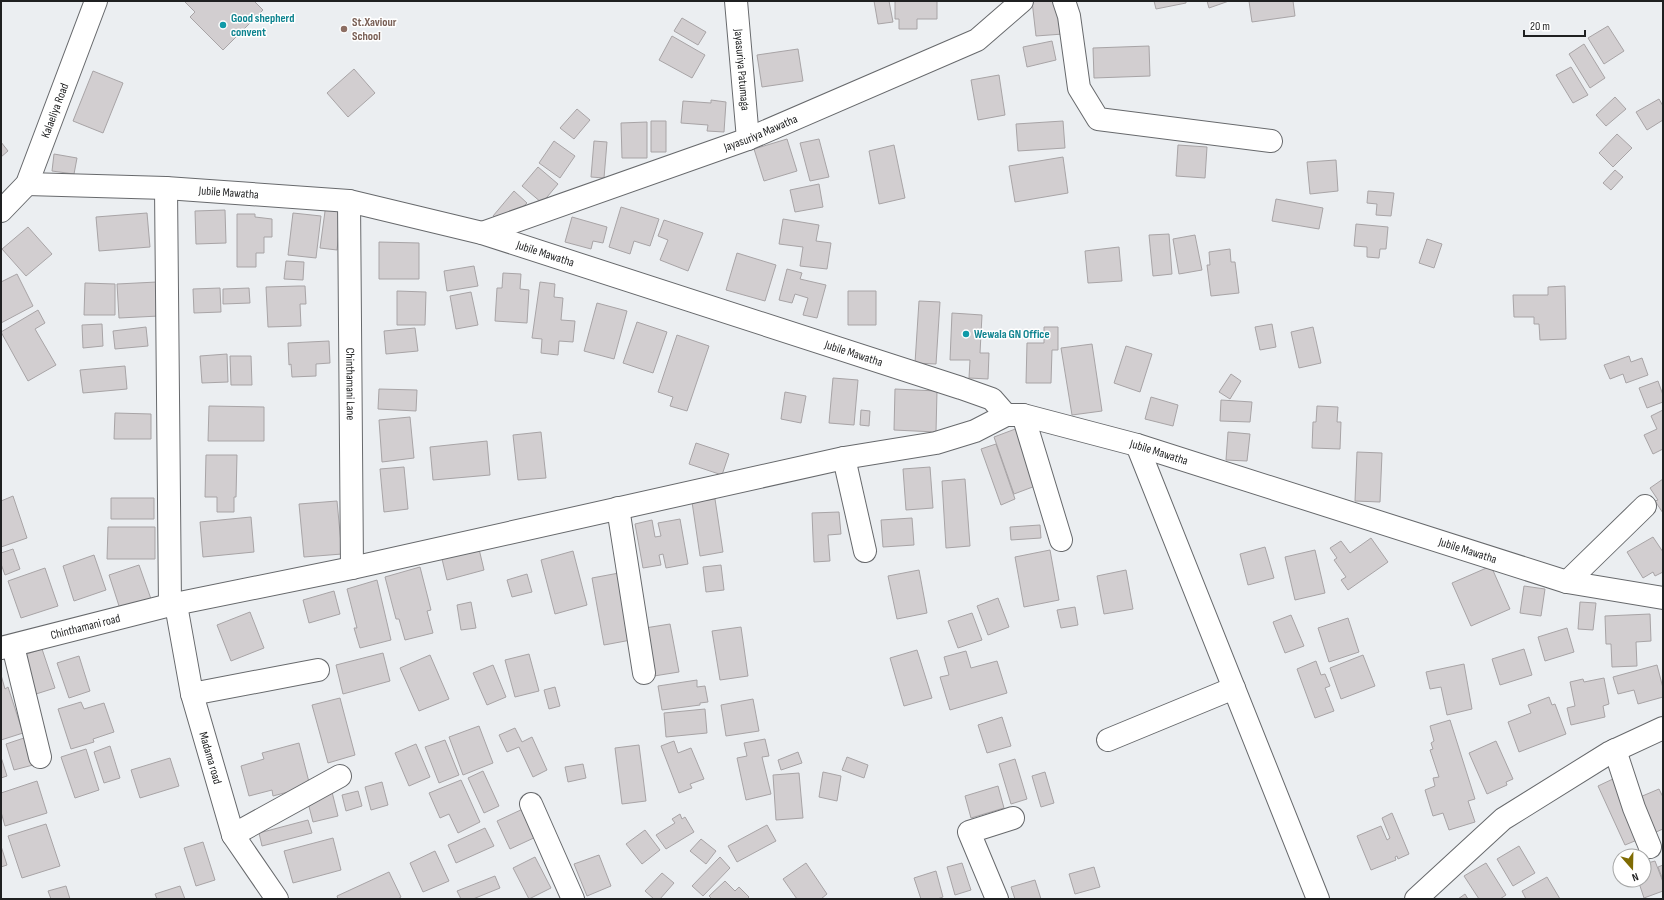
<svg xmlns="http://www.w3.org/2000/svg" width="1664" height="900" font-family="'Sofia Sans Condensed',sans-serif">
<rect width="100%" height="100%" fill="#ebeef1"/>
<path fill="#d2ced0" stroke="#a8a4a6" d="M184 1H254L263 10 223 50 190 17 195 12Z
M874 1H889L893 22 878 24Z
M895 1H937V19H917V29H899V19H895Z
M1032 1H1060L1063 34 1036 36Z
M1154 1H1186V3L1156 9Z
M1207 1H1229L1209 8Z
M1249 1H1293L1295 16 1252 22Z
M682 18 706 32 698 45 674 31Z
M1608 26 1624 51 1604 64 1588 38Z
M672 36 705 55 692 78 659 60Z
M1052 41 1056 60 1027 67 1023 47Z
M1584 44 1605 78 1590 88 1569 54Z
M1149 46 1150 76 1094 78 1093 48Z
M798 49 803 81 762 87 757 55Z
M1571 67 1588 95 1573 103 1556 75Z
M354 69 375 93 348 117 327 93Z
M93 71 123 83 103 133 73 121Z
M999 75 1005 115 978 120 971 80Z
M1615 97 1626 109 1606 126 1596 115Z
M1659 99 1663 106V120L1647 130 1636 112Z
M711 100 726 102 724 132 707 131 708 125 681 123 683 101 711 103Z
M577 109 590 120 574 139 560 128Z
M651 121H666V152H651Z
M1063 121 1065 148 1018 151 1016 124Z
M647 122V158H622L621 123Z
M1617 134 1632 148 1613 167 1599 153Z
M787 139 797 171 764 181 754 149Z
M819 139 829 177 810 181 800 143Z
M554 141 575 156 560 178 539 163Z
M594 141 607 142 604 178 591 177Z
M1 142 8 151 1 157Z
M894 145 905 198 879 204 869 151Z
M1178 145 1207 147 1205 178 1176 176Z
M54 154 77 158 74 174 52 171Z
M1063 157 1068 193 1015 202 1009 166Z
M1336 160 1338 191 1310 194 1307 162Z
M538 167 558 184 542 203 522 186Z
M1615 170 1623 177 1611 190 1603 183Z
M819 184 823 207 795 212 790 190Z
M514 191 527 203 512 217 501 220 493 216Z
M1368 191 1394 193 1391 216 1376 215 1377 204 1367 203Z
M1276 199 1323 208 1319 229 1272 221Z
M326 204 342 206 337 250 320 248Z
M621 207 659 219 650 246 634 241 630 254 609 247Z
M225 210 226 243 196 244 195 211Z
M147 213 150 247 99 251 96 217Z
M293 213 321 216 316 258 288 255Z
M237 214H255V217L272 219V237H264V253H256V267H237Z
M572 217 607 227 603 243 593 241 591 249 565 242Z
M783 219 819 225 816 241 831 243 827 269 800 266 803 247 779 244Z
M664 220 703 233 688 271 660 260 668 240 658 236Z
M1356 224 1388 227 1386 249H1380L1379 258 1367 257V247L1354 246Z
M28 227 52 254 26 276 2 249Z
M1169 234 1172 274 1153 276 1149 235Z
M1195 235 1202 270 1179 274 1173 239Z
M1427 239 1442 244 1434 268 1419 263Z
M379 242 419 243V279H379Z
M1119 247 1122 281 1088 283 1085 251Z
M1230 249 1231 262H1235L1239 293 1211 296 1207 265H1210L1209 252Z
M737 253 776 265 765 301 726 290Z
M286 261 304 262 303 280 284 279Z
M474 266 478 286 447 291 444 271Z
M787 269 802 273 800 279 826 285 817 318 803 315 808 298 795 294 792 303 779 300Z
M503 273 521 274 520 289 529 290 527 323 495 321 497 288H502Z
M17 274 33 306 1 323V282Z
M157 282 159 316 119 318 117 284Z
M540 282 555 284 554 297 563 298 561 320 575 321 573 342 559 341 558 355 541 353 542 339 532 338Z
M85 283 115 284V315H84Z
M299 286H305L306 304H300L301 326 268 327 266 287Z
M1565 286 1566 339 1540 340 1539 324H1534V317H1514L1513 295H1548V287Z
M220 288 221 312 194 313 193 289Z
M249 288 250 303 223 304V289Z
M397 291 426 292 425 325H397Z
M848 291H876V325H848Z
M471 292 478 325 456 329 450 296Z
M919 301 940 302 936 364 915 363Z
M597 303 627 311 614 359 584 351Z
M38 310 45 323 35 329 56 365 28 381 1 332Z
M952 313 982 315 980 353H989L988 379 969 378 970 360H950Z
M637 322 667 332 653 373 623 363Z
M102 324 103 346 83 348 82 325Z
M1272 324 1276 347 1260 350 1255 327Z
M146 327 148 346 115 349 113 331Z
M1044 327H1058V350H1052L1051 383H1026L1027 343H1044Z
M1313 327 1321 363 1299 368 1291 332Z
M415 328 418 351 386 354 384 331Z
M677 335 709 346 687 411 670 406 673 397 658 392Z
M329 341 330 363 316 364V376L292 377 291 364 289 365 288 343Z
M1092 344 1102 411 1072 415 1061 348Z
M1126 346 1152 354 1140 392 1114 383Z
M227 354 228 382 202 383 200 356Z
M230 356H251L252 385H231Z
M1629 356 1631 362 1642 358 1648 375 1626 383 1623 374 1610 379 1604 365Z
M125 366 127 389 83 393 80 370Z
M1231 374 1241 381 1230 399 1219 392Z
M833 378 858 380 854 425 829 423Z
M1658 381 1663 395V402L1647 408 1639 388Z
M379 389 417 390 416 411 378 409Z
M895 389 937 391 936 432 894 430Z
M785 392 806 396 801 423 781 419Z
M1151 397 1178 405 1173 426 1145 419Z
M1221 400 1252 402 1250 422 1220 421Z
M209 406 264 407V441H208Z
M1317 406 1338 407 1337 422H1341L1340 449 1312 448 1313 422H1316Z
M861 410 870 411 869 426 860 425Z
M1663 410V449L1653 454 1644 435 1657 429 1651 416Z
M115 413 151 414V439H114Z
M410 417 414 458 382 462 379 420Z
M1018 428 1038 485 1014 494 994 437Z
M541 432 546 478 518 480 513 435Z
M1228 432 1250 434 1247 461 1226 460Z
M487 441 490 475 433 480 430 447Z
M696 443 729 454 722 475 689 464Z
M996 444 1015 499 1001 505 981 449Z
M1357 452 1382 453 1380 502 1355 501Z
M206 455H237L236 497H234V512H217V497H205Z
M404 467 408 509 384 512 380 469Z
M930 467 933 508 906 510 903 469Z
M965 479 970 546 946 548 942 481Z
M1663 479V513L1655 501 1658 500 1650 488Z
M13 496 27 538 1 547V501Z
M111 498H154V519H111Z
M715 499 723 552 700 556 692 502Z
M337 501 342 554 304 557 299 504Z
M839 512 841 534 828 535 830 561 814 562 812 513Z
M251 517 254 552 203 557 200 522Z
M912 518 914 545 883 547 881 520Z
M680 519 688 564 666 568 663 554 659 555 661 565 643 568 635 524 652 520 655 537 661 536 658 523Z
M1040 525 1041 538 1011 540 1010 527Z
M108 527H155V559H107Z
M1653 537 1663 552V572L1655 576 1653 572 1643 578 1627 552Z
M1371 538 1388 562 1348 590 1341 580 1346 577 1334 560 1337 558 1330 548 1341 541 1350 553Z
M1265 547 1274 578 1248 585 1240 554Z
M13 549 20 569 5 575 1 564V553Z
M479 549 484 570 447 580 442 559Z
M1050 550 1059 600 1024 607 1015 557Z
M1315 550 1325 593 1295 600 1285 557Z
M573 551 587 605 555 614 541 560Z
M94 555 106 590 74 601 63 566Z
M139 565 151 599 120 609 109 575Z
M721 565 724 590 706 592 703 567Z
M1491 566 1510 609 1471 626 1452 583Z
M420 567 431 610 427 611 433 633 405 640 399 619H396L385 577Z
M45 568 58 606 21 618 8 581Z
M919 570 927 613 897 619 888 576Z
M1126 570 1133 609 1104 614 1097 576Z
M619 573 631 640 604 645 592 578Z
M527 574 532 592 512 597 507 580Z
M377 580 391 640 360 648 354 628H357L347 589Z
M1524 586 1545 589 1541 616 1520 613Z
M334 591 340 614 309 623 303 600Z
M998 598 1009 627 988 635 977 606Z
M471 602 476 628 461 630 457 605Z
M1580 602 1596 603 1593 630 1578 629Z
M1075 607 1078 625 1061 628 1057 610Z
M250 612 264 648 231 661 217 625Z
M972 613 982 640 958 648 948 621Z
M1650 614 1651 641 1636 642 1637 666 1612 667 1611 644H1606L1605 616Z
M1291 615 1304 646 1285 653 1273 622Z
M1348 618 1359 652 1329 662 1318 628Z
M670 624 679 672 654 676 645 628Z
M741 627 748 676 720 680 712 631Z
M1567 628 1574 652 1545 661 1538 637Z
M42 649 55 688 36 694 24 655Z
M1524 649 1532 675 1500 685 1492 659Z
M917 650 932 698 904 706 890 658Z
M966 651 971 668 997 661 1007 693 950 710 940 677 949 675 944 657Z
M383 653 390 681 343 694 336 665Z
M529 654 539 691 515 697 505 660Z
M430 655 449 699 419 711 400 668Z
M1363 655 1375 686 1341 699 1330 668Z
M79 656 90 691 69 698 57 663Z
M1316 661 1321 675 1325 674 1330 686 1325 688 1334 711 1315 718 1297 669Z
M1464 664 1472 709 1447 715 1441 687 1430 689 1426 672Z
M493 665 506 697 487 705 473 673Z
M1657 665 1663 688V697L1638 704 1634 690 1618 694 1613 677Z
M1 675 5 689 8 687 23 733 1 740Z
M1604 678 1609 704 1603 706 1605 717 1571 725 1567 708 1575 706 1570 682 1583 679 1584 682Z
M697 680V687L705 686 708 702 700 703V705L662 710 658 686Z
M555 687 560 706 549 709 544 690Z
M1549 697 1552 705 1555 704 1566 734 1519 752 1508 722 1531 713 1528 705Z
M340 698 355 755 328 763 312 705Z
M753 699 759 731 726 736 721 705Z
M81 702 84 709 104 703 114 732 93 739 94 742 71 749 58 709Z
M705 709 707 733 666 737 664 713Z
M1002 717 1011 746 987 753 978 725Z
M1450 720 1475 799 1468 801 1475 822 1449 830 1443 813 1433 816 1425 790 1435 786 1433 778 1439 777 1430 750 1433 749 1431 743 1434 741 1430 726Z
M479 726 493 763 463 775 449 737Z
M515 728 522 742 532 737 547 770 533 777 519 747 507 752 499 735Z
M24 738 33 765 14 770 6 744Z
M765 739 769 756 762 757 771 794 746 800 737 758 747 756 744 743Z
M445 740 459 775 439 783 425 747Z
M674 741 678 753 691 748 704 779 690 784 692 788 679 793 661 746Z
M1496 741 1513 779 1506 782 1507 785 1487 794 1469 753Z
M299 743 310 786 273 796 272 790 249 796 241 766 264 759 262 753Z
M416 744 430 777 409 786 395 753Z
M639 745 646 801 622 804 615 748Z
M110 746 120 778 104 783 94 752Z
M86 749 99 790 75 798 61 757Z
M798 752 802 763 781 770 778 760Z
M1 757 7 776 1 778Z
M847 757 868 765 864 778 842 770Z
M170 758 179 786 140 798 131 770Z
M1015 759 1027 799 1011 804 999 764Z
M583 764 586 778 568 782 565 767Z
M483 771 499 806 484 813 468 778Z
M823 772 841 776 837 801 819 797Z
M1045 772 1054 803 1041 807 1032 776Z
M799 773 803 818 776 820 773 775Z
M1615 778 1642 838 1625 845 1598 786Z
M461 780 480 822 458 833 449 814 440 818 429 793Z
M37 781 47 813 5 826 1 812V793Z
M382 782 388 805 371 810 365 787Z
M998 786 1004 808 971 818 965 796Z
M1659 789 1663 797V829L1656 832 1640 797Z
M358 791 362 806 346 811 342 795Z
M332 792 338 816 313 822 307 799Z
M525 808 538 836 510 849 497 821Z
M1392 813 1409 854 1398 859 1397 856 1395 857 1396 860 1371 870 1357 836 1381 826 1387 840 1390 838 1382 818Z
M680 814 682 819 685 817 694 832 666 849 656 835 675 823 672 819Z
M308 820 312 833 262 846 259 833Z
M46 824 60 866 22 878 8 836Z
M767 825 776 841 737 862 728 846Z
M485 828 494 846 456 863 448 845Z
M645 830 660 850 642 864 626 844Z
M333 838 341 870 293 883 284 851Z
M701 839 716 851 706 864 690 851Z
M203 842 215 880 196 886 184 848Z
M1 846 7 865 1 867Z
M1519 846 1535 873 1513 886 1497 859Z
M435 851 449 881 423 892 410 863Z
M599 855 611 886 587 896 574 864Z
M535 857 551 888 529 899 513 868Z
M720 857 730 868 703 896 692 886Z
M1655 861 1663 882V891L1644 898 1638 880H1644V864Z
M806 863 827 894 821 899H797L783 879Z
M962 863 971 890 955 895 947 867Z
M1486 863 1506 895 1500 899H1479L1464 876Z
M1663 865V880L1658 867Z
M1094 867 1100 887 1075 894 1069 874Z
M936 871 943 897 937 899H921L914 878Z
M389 872 401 897 398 899H338L337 896Z
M662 873 674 883 660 899H654L645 891Z
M495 876 500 888 473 899H461L457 891Z
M1547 877 1560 899H1526L1522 891Z
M1035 880 1041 899H1015L1011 887Z
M725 881 735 891 739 887 749 897 747 899H712L709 896Z
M66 886 70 899H51L48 891Z
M180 886 185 899H157L155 894Z
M1465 894 1468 899H1458Z"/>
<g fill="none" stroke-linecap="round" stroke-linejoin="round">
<g stroke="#67696c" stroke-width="24">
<g id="minor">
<path id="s1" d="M736 1 748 139"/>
<path d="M1064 1 1069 16 1079 88 1098 119 1271 141"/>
<path id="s2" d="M27 184 166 188 349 201 482 233 961 388 992 399 1006 415H1023L1137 445 1567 582 1663 598"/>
<path d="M166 188 170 605"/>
<path id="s3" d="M349 201 352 568"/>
<path id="s4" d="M482 233 748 139 977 40 1022 1"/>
<path d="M1023 415 1061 540"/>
<path d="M1137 445 1318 899"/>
<path d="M844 458 865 551"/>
<path d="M618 508 644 673"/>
<path d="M1567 582 1645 506"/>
<path id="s5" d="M176 605 192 694 233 835 277 899"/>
<path d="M13 646 40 757"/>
<path id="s6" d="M1 648 170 605 352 568 844 458 936 443 975 431 1006 415"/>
<path d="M192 694 318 670"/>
<path d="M1108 740 1234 688"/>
<path d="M1615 750 1634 808 1650 847"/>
<path d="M531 804 573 899"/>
<path d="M233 835 340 776"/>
<path d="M997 899 969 832 1013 818"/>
<path d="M1416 899 1503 819 1609 753 1663 728"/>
</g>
</g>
<g stroke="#67696c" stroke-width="24">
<g id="tertiary">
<path id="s7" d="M1 211 27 184 96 1"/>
</g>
</g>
<use href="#minor" stroke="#fff" stroke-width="22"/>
<use href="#tertiary" stroke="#fff" stroke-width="22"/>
</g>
<g fill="#0f9aa8" stroke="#fff" stroke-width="1.5">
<circle cx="223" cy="25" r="4"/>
<circle cx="966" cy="334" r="4"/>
</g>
<circle fill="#8d6e63" stroke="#fff" stroke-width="1.5" cx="344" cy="29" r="4"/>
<g text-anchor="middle" stroke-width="3" stroke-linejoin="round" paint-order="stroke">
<g font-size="12" font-weight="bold" fill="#0d838f" stroke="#fff" text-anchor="start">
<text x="231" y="22">Good shepherd<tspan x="231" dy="14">convent</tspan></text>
<text x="974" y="338">Wewala GN Office</text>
</g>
<g font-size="12" font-weight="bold" fill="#785e54" stroke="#fff" text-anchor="start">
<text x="352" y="26">St.Xaviour<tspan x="352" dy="14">School</tspan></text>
</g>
<g font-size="12" fill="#1f2021" stroke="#fff">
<text dy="4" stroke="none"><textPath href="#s1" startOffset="69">Jayasuriya Patumaga</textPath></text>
<text dy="4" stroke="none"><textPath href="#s7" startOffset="116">Kalaeliya Road</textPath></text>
<text dy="4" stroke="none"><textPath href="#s4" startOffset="296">Jayasuriya Mawatha</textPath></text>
<text dy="4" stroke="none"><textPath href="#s2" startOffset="202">Jubile Mawatha</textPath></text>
<text dy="4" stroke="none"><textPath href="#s2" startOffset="526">Jubile Mawatha</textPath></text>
<text dy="4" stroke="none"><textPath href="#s2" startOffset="850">Jubile Mawatha</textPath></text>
<text dy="4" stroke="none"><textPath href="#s3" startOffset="183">Chinthamani Lane</textPath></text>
<text dy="4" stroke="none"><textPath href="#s2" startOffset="1175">Jubile Mawatha</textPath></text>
<text dy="4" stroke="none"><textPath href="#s2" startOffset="1499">Jubile Mawatha</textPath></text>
<text dy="4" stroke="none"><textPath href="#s6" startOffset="87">Chinthamani road</textPath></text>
<text dy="4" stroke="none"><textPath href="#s5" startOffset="157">Madama road</textPath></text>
</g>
</g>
<rect width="1664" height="900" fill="none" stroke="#1f2021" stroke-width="4"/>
<g transform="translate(1632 868) rotate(160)"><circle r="19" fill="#ffffff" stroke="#a5a6a6"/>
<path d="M0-3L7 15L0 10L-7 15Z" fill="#7f6b03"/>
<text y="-6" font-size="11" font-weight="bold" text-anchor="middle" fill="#1f2021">N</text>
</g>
<path d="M1524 30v6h61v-6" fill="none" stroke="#1f2021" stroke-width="2"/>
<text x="1530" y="30" font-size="12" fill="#1f2021" stroke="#ffffff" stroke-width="3" paint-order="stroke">20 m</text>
</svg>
